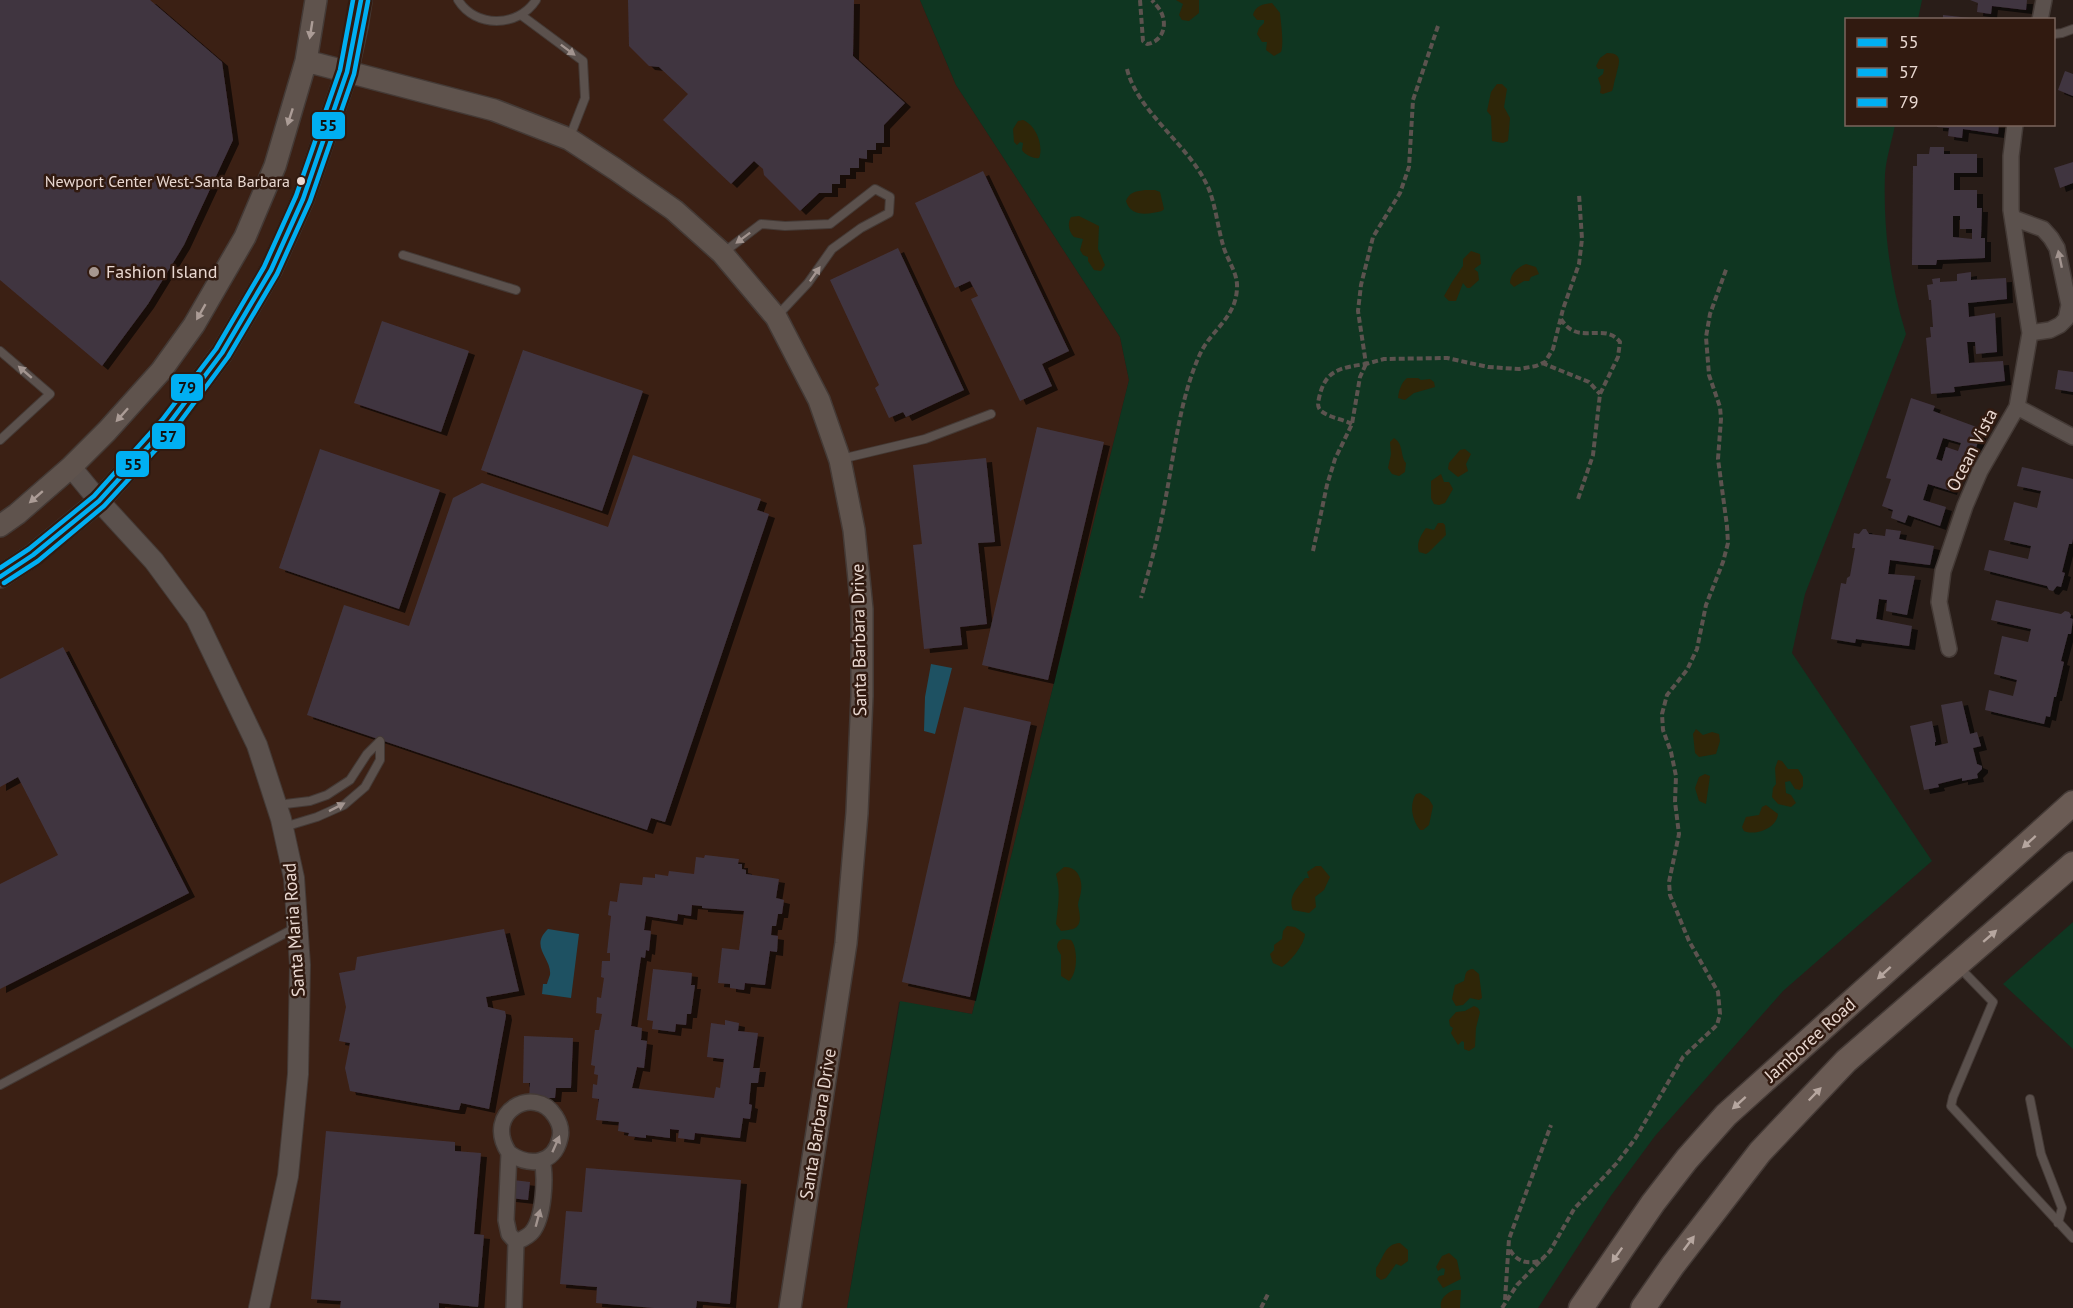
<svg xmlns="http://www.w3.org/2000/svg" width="2073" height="1308" font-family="'PT Sans',sans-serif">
<defs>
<filter id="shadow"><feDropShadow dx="6" dy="4" stdDeviation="0" flood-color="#0009"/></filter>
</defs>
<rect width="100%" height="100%" fill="#291d18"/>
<path fill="#3b2014" d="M0 0H920L956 85 1120 337 1129 380 972 1014 899 1002 847 1308H0Z"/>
<path fill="#0f3621" d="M920 0H1922L1918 19 1846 20V124L1895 125C1892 141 1886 158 1885 174 1883 228 1890 283 1906 334L1805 594 1792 653 1932 861 1783 991 1655 1136 1610 1197 1538 1308H847L900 1001 972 1014 1129 380 1120 337 956 85Z
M2073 922V1049L2003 984Z"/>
<path fill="#2f2608" d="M1176 0H1199V13L1189 21 1182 20 1179 15 1183 4Z
M1272 3 1280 13C1281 23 1284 44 1281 52L1274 56 1266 50 1267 42H1262L1257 34 1259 28 1264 23V20H1257L1253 15C1255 6 1263 4 1272 3Z
M1607 53C1625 53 1618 65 1616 76 1614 81 1614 86 1612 91L1603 94 1600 93 1601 87 1598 78 1603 74 1604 69H1598L1596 66 1600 58Z
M1497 84H1502L1507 89 1504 107 1510 118 1508 141 1503 143 1492 141 1491 116 1487 111 1491 92Z
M1023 120C1036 125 1044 146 1039 158 1034 159 1025 155 1022 150L1023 143 1020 142 1017 145 1014 142 1013 129 1018 121Z
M1145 190H1155L1160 192 1164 209 1162 211C1149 214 1131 218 1126 201 1129 192 1137 191 1145 190Z
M1079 216 1099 226 1098 249 1105 265 1101 271 1094 270 1088 261V257L1083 255 1080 250 1083 239 1074 237C1069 232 1067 224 1071 217Z
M1471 251 1480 254 1481 264 1474 269 1478 272 1479 280 1470 288H1467L1463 283 1456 301H1449L1444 296 1452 282 1463 266V259Z
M1526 264 1536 267 1539 274 1531 277 1529 281H1524L1514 287 1510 283C1510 274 1518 267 1526 264Z
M1407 378H1418L1421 380 1430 379 1434 382 1435 387 1414 393 1405 400 1398 398C1399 390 1401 383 1407 378Z
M1394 438C1404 444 1400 456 1406 463L1405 472 1399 476 1392 474 1388 468 1391 454 1390 442Z
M1465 449 1471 454 1466 464 1468 471 1458 477 1448 469 1449 463 1460 450Z
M1441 474 1444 482H1449L1453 489 1445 503 1439 505 1434 504 1431 498V481Z
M1438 523H1443L1445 525 1446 535 1429 552 1426 554 1419 552C1416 543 1421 535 1426 528L1434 530Z
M1696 729 1703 735 1712 732 1719 734 1720 741 1716 754 1699 757 1695 753 1693 734Z
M1778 760 1782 761 1788 769H1798L1803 777V786L1800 790 1795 789 1790 781 1785 782 1786 793 1791 795 1796 803 1791 807 1778 804 1772 797 1773 788 1776 784 1775 768Z
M1705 774 1710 776 1706 804 1699 801 1695 788 1699 777Z
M1420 793 1429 799 1433 806 1429 825 1423 830H1420C1412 820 1409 805 1416 794Z
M1766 805 1778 814C1777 828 1756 836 1744 831L1742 827 1746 817 1759 815 1762 807Z
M1316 866H1321L1330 877 1324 890 1315 897 1316 907 1309 913 1293 910C1287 896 1299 887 1305 878H1309L1307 872Z
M1064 867C1077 866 1083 879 1081 891 1081 896 1078 900 1078 905 1079 912 1083 923 1075 928 1072 930 1065 930 1061 931L1056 924C1058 905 1061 892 1056 874Z
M1287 926 1295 927 1305 934C1304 945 1291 961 1282 967L1273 963 1270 954 1274 950V945L1282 939 1283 931Z
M1063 939 1071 940C1078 948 1078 973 1069 981L1061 976V955C1058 950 1055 947 1059 941Z
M1473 969 1479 974 1482 998 1479 1000 1470 998 1463 1005 1456 1006 1452 999 1455 985 1464 981C1466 975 1464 970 1473 969Z
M1474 1006 1478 1008 1480 1012 1476 1028 1475 1047 1469 1051 1464 1049V1042L1462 1041 1458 1045 1451 1033 1453 1028 1450 1026 1449 1020 1456 1012 1465 1011Z
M1400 1243 1408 1250V1261L1401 1266 1396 1264 1386 1278 1381 1280 1376 1276V1268C1384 1258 1384 1244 1400 1243Z
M1449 1253 1457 1260 1461 1279 1443 1288 1437 1279 1439 1276 1444 1275 1445 1269 1442 1268 1438 1271 1436 1267 1442 1256Z
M1454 1290H1461L1460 1308H1441C1439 1300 1446 1293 1454 1290Z"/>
<path fill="#1e5162" d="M931 664 952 668 935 734 924 731 925 697Z
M548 929 579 934 571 998 542 994 543 984H547C547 983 550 975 550 975 552 958 529 947 548 929Z"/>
<path fill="#413540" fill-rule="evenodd" filter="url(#shadow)" d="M0 0H150L222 62 233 140 184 245 148 304 102 366 0 280Z
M628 0H854L853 56 905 103 884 125V143H876V150H867V159L859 158V168H850V175H840V184H832V193H819L800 211 764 175 763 169 754 161 731 184 663 120 688 94 659 67 649 66 629 46Z
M1970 0H2027L2026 10 1992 6 1991 14 1977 12 1978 3Z
M1943 15 1970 18V20H1943Z
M2065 71 2073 74V96L2058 90Z
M1937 124H1999L1998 134 1963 129 1962 138 1948 136 1949 128 1937 127Z
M1930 147H1944V154H1977V173H1954V190H1977V208H1982L1981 238H1985V258L1937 260 1936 265H1912L1913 166H1917V154H1929ZM1953 216H1960V229H1972V239L1953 237Z
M2073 162V183L2060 188 2054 168Z
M983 171 1069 351 1042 364 1052 386 1020 401 971 299 978 296 970 281 955 288 915 203Z
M898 248 964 390 906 417 903 412 889 418 875 388 879 385 830 280Z
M1971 272V280L2006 278 2007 299 1968 303 1969 317 1995 313 1997 352 1976 354 1975 342H1967L1969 363 2003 361 2005 381 1954 387 1955 392 1931 394 1926 338 1931 337 1930 327H1933L1931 300H1929L1927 285 1933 284 1932 279 1940 278V282L1957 281V274Z
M382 321 469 351 441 432 354 403Z
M523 350 643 391 602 511 481 470Z
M2058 370 2073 372V392L2055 389Z
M1911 398 1935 406 1933 411 1982 429 1976 448 1969 446 1961 476 1956 474 1951 491 1928 484 1923 500 1946 507 1940 526 1908 515 1905 523 1891 518 1893 510 1882 506 1891 479 1886 478ZM1943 438 1961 443 1958 451 1946 447 1942 461 1936 459Z
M1037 427 1104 442 1048 680 982 665Z
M320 449 440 490 399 609 279 568Z
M633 455 761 499 757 510 769 514 665 822 651 818 647 830 307 715 344 605 409 626 453 498 482 483 608 527Z
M986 458 995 542 978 543 987 624 960 627 962 645 924 649 913 545 922 544 913 465Z
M2022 467 2073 479V539L2072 544H2069L2062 572 2065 573 2061 587 2057 586 2053 591 2049 590 2047 586 1984 570 1989 550 2028 559 2031 546 2004 540 2014 502 2037 508 2041 491 2017 486Z
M1863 529H1866L1869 534 1885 536 1886 529 1901 531 1899 539 1934 546 1930 565 1890 560 1888 574 1915 576 1907 615 1886 611 1887 600 1879 599 1876 619 1912 626 1909 646 1856 639 1855 643 1831 639 1841 583 1846 584 1847 578 1850 576 1855 548H1852L1854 533 1859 534Z
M1996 600 2061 614 2065 611 2069 612 2071 615 2070 618 2073 619 2071 634H2068L2061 661 2064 662 2056 697H2054L2050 717 2046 716 2044 724 1985 710 1989 690 2013 696 2017 680 1994 674 2002 636 2028 642 2031 629 1991 620Z
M63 647 189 893 0 989V884L58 855 18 777 0 787V679Z
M1962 701 1970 734 1977 732 1981 746 1973 748 1977 764 1982 766V769L1977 774 1978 778 1962 781V778L1938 784 1939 787 1924 790 1910 726 1932 721 1936 742H1935V746L1948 743 1941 705Z
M964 707 1031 722 970 997 902 982Z
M705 855 739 859 738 864H742V869L746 870V874L779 879 776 898 784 900 782 914H778L776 926H772L771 935 778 936 777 952 770 951 765 985 745 983 744 990 730 988V984L718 983 722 948 739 950 744 911 702 908V906L692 905 691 916 678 914 677 921 646 916 644 930 651 931 649 951 646 950 645 958 641 957 631 1026 642 1028 641 1040 647 1041 644 1068 637 1067 632 1088 714 1098 716 1087 720 1088 724 1059 707 1057 711 1023 725 1025V1020L739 1023 738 1031 758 1033 753 1068H760L758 1083H751L749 1104 752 1105 750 1119 743 1118 740 1138 695 1133 694 1140 678 1138 679 1130 670 1129V1138L646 1135V1138L628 1136 629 1133 618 1131 619 1122 596 1120 599 1099 592 1098 593 1084 597 1085 598 1075 594 1074 595 1066 591 1065 595 1030H599L602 1014 596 1013 597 997 601 998 604 978 601 977 602 961H610V953H607L611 916 608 915 610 901 617 902 620 883 642 885 643 877 655 878V874L668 876 669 871 694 874 696 857 704 858Z
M504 929 519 991 486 997 488 1007 505 1011 506 1016 489 1109 461 1103 459 1110H455L350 1091 345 1068 350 1043 339 1041 346 1007 339 973 355 970 357 957Z
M653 969 692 973 691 985H695L691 1014H687L686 1025 676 1024 675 1032 652 1029 653 1021 647 1020Z
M524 1036 573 1038 571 1088H556L555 1098H529L530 1083H523Z
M326 1131 455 1142V1151L481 1153 474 1234 484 1235 478 1307 439 1303V1308H340L341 1301 311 1299Z
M586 1168 741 1180 730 1304 697 1301 696 1308H654L596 1303 597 1287 560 1284 566 1211 582 1212Z
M513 1180 530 1182 528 1200 510 1198Z"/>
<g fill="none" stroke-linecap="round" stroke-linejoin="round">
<g stroke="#443a36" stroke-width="10">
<path id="service" d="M458 0C475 28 518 28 536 0
M521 15 583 61 585 98 569 139
M2054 34 2062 33 2073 29
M724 252 761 224 785 226 830 224 875 189 890 197 889 213 861 228 832 249 808 283 777 316
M403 255 516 290
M0 351 50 394 0 440
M841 459 925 439 991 414
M277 805 310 801 327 795 350 780 367 754 380 741V760L365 787 344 805 317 817 284 827
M1958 966 1993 1002 1953 1097 1951 1106 2073 1238
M0 1085 295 928
M2030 1099 2041 1154 2062 1208 2058 1223"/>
</g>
<g stroke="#443a36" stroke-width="18">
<path id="minor" d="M2040 20 2044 0
M2013 218 2043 229 2051 238 2057 248 2069 305 2066 319 2060 325 2050 330 2030 333
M2017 407 2073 437
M1949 649 1939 602 1943 571 1965 506 1980 471 2017 407 2030 333 2011 210V156L2015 124
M509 1153C529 1167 554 1165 560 1138 562 1130 559 1122 555 1116 535 1084 482 1112 509 1153L506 1220 509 1234 516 1242 514 1308
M516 1242C522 1239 528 1237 532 1232 544 1218 546 1177 542 1160"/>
</g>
<g stroke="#443a36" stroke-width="22">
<path id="tertiary" d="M71 467 99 501 154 561 196 618 257 745 281 819 294 878 300 965 298 1074 288 1176 259 1308"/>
</g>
<g stroke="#443a36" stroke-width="24">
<path id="secondary" d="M306 61 494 110 569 139 615 169 674 210 722 253 776 317 819 400 840 460 854 530 862 609V696L857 813 846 943 790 1308
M0 526 17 514 71 467 107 431 161 371 194 325 245 237 275 166 306 61 316 0
M0 577 33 555 99 501 168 425 222 353 271 270 303 199 347 72 357 26 361 0"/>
</g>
<g stroke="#443a36" stroke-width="27">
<path id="primary" d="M1581 1308 1653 1203 1687 1159 1726 1115 2073 803
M1643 1308 1673 1265 1760 1152 1846 1061 2073 864"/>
</g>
<path stroke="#5c534f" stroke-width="4" stroke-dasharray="6 3" stroke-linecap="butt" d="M1140 0 1143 41 1147 44C1162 42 1168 26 1161 12 1159 8 1155 4 1152 0
M1438 26 1413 100 1409 167 1400 193 1373 237 1361 285 1358 311 1366 364 1384 359 1447 358 1488 367 1519 369 1536 366 1545 362 1553 349 1563 309 1579 264 1582 239 1579 194
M1127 69C1138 114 1193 147 1210 192 1216 209 1218 228 1223 245 1227 260 1238 273 1237 288 1236 318 1211 330 1200 354 1180 398 1175 449 1166 496 1160 530 1151 564 1141 598
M1561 319C1578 347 1604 321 1620 342L1618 357 1600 394 1593 455 1578 499
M1542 363 1589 382 1600 394
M1352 424C1343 419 1330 418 1321 411 1317 407 1318 403 1319 398 1325 370 1340 368 1365 364
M1313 551 1327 485 1335 459 1352 424 1360 377 1366 364
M1510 1250C1517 1262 1529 1265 1542 1260
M1505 1300 1509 1239 1551 1125
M1261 1308 1269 1292
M1502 1308 1517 1285 1550 1251 1574 1209 1616 1164 1635 1139 1683 1057 1717 1025 1720 1014 1718 992 1689 941 1670 895 1669 882 1679 834 1675 802 1676 776 1671 752 1663 730 1662 714 1667 695 1687 670 1697 649 1706 605 1723 562 1728 543 1727 526 1718 459 1721 419 1720 407 1709 375 1706 337 1710 314 1727 267"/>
<use href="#service" stroke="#5b514d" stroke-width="8"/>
<use href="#minor" stroke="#5b514d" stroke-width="15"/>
<use href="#tertiary" stroke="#5b514d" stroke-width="20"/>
<use href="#secondary" stroke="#5f534d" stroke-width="21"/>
<use href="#primary" stroke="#6a5b54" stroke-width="24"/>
<g stroke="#311a10" stroke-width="9">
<path id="bus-1" d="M0 577 33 555 99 501 168 425 222 353 271 270 303 199 347 72 361 0"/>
</g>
<g stroke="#311a10" stroke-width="9">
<path id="bus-2" d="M4 583 38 561 104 506 174 430 228 357 277 274 310 201 354 74 368 1"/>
</g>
<g stroke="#311a10" stroke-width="9">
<path id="bus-3" d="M0 568 29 549 94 496 162 420 216 349 264 267 296 196 340 70 353 0"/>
</g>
<use href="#bus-1" stroke="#00aff2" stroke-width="4.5"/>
<use href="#bus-2" stroke="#00aff2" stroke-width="4.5"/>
<use href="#bus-3" stroke="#00aff2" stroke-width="4.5"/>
</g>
<defs><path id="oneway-solid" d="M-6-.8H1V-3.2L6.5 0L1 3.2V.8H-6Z" transform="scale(1.5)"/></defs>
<g fill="#ab9c96">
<use href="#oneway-solid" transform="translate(311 30) rotate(99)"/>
<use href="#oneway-solid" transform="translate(290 117) rotate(108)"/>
<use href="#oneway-solid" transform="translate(201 312) rotate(120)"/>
<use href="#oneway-solid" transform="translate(122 415) rotate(132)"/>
<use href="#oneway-solid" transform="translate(36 497) rotate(139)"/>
</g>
<g fill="#a2948f">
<use href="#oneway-solid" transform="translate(568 50) rotate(37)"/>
<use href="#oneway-solid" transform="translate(743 238) rotate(143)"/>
<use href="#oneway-solid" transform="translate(2060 259) rotate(-102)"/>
<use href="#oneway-solid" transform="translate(815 274) rotate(-55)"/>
<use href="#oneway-solid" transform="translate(25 372) rotate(-139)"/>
<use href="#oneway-solid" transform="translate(337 807) rotate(-27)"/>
<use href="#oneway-solid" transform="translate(556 1144) rotate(-66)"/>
<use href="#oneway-solid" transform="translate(538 1218) rotate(-75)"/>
</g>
<g fill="#b6a69f">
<use href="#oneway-solid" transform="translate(2029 842) rotate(138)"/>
<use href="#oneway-solid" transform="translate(1990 936) rotate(-41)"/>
<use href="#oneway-solid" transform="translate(1884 973) rotate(138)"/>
<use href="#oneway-solid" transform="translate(1815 1094) rotate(-46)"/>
<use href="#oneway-solid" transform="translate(1739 1103) rotate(138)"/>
<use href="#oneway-solid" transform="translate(1689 1243) rotate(-53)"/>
<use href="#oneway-solid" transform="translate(1617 1255) rotate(125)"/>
</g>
<circle fill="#e9d8d1" stroke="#311a10" stroke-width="2" cx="301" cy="181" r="5"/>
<circle fill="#a69790" stroke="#311a10" stroke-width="2" cx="94" cy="272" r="6"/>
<g text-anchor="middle" stroke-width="5" stroke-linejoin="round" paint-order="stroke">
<g font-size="16" fill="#e9d8d1" stroke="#311a10" text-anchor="end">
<text x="290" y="187">Newport Center West-Santa Barbara</text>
</g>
<g font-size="18" fill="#e9d8d1" stroke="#311a10" text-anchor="start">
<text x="106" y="278">Fashion Island</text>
</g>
<g font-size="18" fill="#e9d8d1" stroke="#311a10">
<text transform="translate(1972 450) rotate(-63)" y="6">Ocean Vista</text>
<text transform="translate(859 640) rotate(-91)" y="6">Santa Barbara Drive</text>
<text transform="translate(294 930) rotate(-94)" y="6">Santa Maria Road</text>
<text transform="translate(1810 1040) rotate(-42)" y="6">Jamboree Road</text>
<text transform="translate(818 1124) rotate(-81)" y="6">Santa Barbara Drive</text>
</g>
</g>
<g stroke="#311a10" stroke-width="2">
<rect x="311" y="111" width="35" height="29" rx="6" fill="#00aff2"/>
<rect x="170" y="373" width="34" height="29" rx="6" fill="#00aff2"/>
<rect x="151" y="422" width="35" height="28" rx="6" fill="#00aff2"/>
<rect x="115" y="450" width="35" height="28" rx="6" fill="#00aff2"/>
</g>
<g font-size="16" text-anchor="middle" font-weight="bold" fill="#111">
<text x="328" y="131">55</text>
<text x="187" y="393">79</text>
<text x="168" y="442">57</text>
<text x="133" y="470">55</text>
</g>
<rect x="1845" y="18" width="210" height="108" fill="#311a10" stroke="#7b665d" stroke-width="1.5"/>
<rect x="1857" y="38" width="30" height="9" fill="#00aff2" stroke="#7b665d" stroke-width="1.5"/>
<text x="1899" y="48" font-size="18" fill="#e9d8d1">55</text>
<rect x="1857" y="68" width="30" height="9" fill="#00aff2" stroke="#7b665d" stroke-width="1.5"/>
<text x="1899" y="78" font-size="18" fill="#e9d8d1">57</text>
<rect x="1857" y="98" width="30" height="9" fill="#00aff2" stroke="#7b665d" stroke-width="1.5"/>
<text x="1899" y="108" font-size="18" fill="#e9d8d1">79</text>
</svg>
